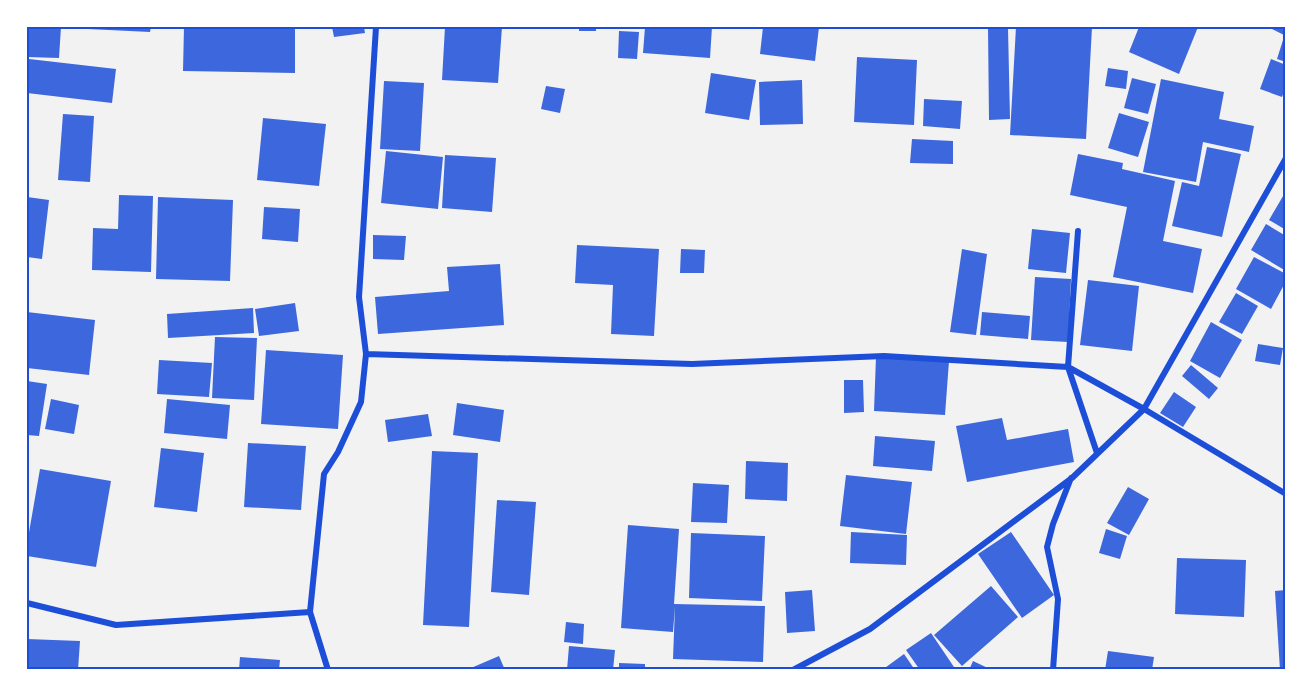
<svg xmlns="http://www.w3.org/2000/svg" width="1313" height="697" font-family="Roboto,sans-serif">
<rect width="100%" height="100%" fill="#f2f2f2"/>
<path fill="#3d67dc" d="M27 27H61L59 58 27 57Z
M88 27H151L150 32 88 29Z
M184 27H295V73L183 71Z
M332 27H364L365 33 334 37Z
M445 27H502L498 83 442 80Z
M579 27H596V31H579Z
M645 27H712L710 58 643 53Z
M763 27H819L815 61 760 54Z
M1016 27H1092L1086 139 1010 135Z
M1139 27H1198L1179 74 1129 52Z
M1274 27H1286V36L1272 29Z
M988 28H1008L1010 119 989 120Z
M619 31 639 32 637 59 618 58Z
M1283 40 1286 41V62L1277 59Z
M857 57 917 60 914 125 854 122Z
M29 59 116 69 112 103 27 93Z
M1271 59 1286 65V87L1282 97 1260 89Z
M1108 68 1128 71 1126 89 1105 86Z
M711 73 756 80 749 120 705 113Z
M1132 78 1156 84 1148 114 1124 108Z
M1161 79 1224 92 1219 119 1254 126 1249 152 1203 142 1196 182 1143 172Z
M802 80 803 124 760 125 759 82Z
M384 81 424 83 420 151 380 149Z
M546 86 565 89 560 113 541 109Z
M924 99 962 101 960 129 923 126Z
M1119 113 1149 122 1138 157 1108 148Z
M63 114 94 116 90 182 58 180Z
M263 118 326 124 319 186 257 180Z
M912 139 953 141V164L910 163Z
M1207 147 1241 154 1222 237 1172 226 1182 182 1199 186Z
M386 151 443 157 438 209 381 203Z
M1078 154 1123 163 1122 169 1175 181 1163 241 1202 249 1193 293 1113 277 1127 207 1070 195Z
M445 155 496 158 492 212 442 208Z
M1286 191V230L1269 220Z
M119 195 153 196 151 272 92 270 93 228 118 229Z
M27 197 49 200 42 259 27 257Z
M158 197 233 200 230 281 156 279Z
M264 207 300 209 298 242 262 239Z
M1266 224 1286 236V271L1251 250Z
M1032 229 1070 233 1066 273 1028 269Z
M373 235 406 236 404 260 373 259Z
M577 245 659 249 654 336 611 334 613 285 575 283Z
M681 249 705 250 704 273H680Z
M962 249 987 254 976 335 950 332Z
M1254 257 1286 274V281L1271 309 1236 289Z
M500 264 504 325 378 334 375 297 449 291 447 267Z
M1035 277 1071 279 1068 342 1031 340Z
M1088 280 1139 286 1132 351 1080 345Z
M1236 293 1258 306 1242 334 1219 322Z
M295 303 299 331 259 336 255 309Z
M253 308 254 333 168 338 167 314Z
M27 312 95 320 89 375 27 368Z
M982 312 1030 316 1028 339 980 335Z
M1211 322 1242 340 1220 378 1190 361Z
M215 337 257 338 254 400 212 398Z
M1258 344 1283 348 1280 365 1255 361Z
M266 350 343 355 338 429 261 424Z
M876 357 949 361 945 415 874 411Z
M159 360 212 363 209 397 157 394Z
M1191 365 1218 388 1209 399 1182 376Z
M844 380H863L864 412 844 413Z
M27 381 47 384 39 436 27 435Z
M1174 392 1196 407 1183 427 1160 413Z
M51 399 79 405 74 434 45 429Z
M167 399 230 405 227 439 164 433Z
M457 403 504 410 500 442 453 435Z
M428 414 432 436 388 442 385 420Z
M1002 418 1007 440 1068 429 1074 462 967 482 956 426Z
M875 436 935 441 932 471 873 466Z
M248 443 306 446 301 510 244 507Z
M161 448 204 453 197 512 154 507Z
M432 451 478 453 469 627 423 625Z
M746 461 788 463 787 501 745 499Z
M40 469 111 481 96 567 27 556V544Z
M846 475 912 482 906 534 840 526Z
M693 483 729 485 727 523 691 522Z
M1128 487 1149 499 1129 535 1107 523Z
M497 500 536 502 529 595 491 592Z
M628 525 679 529 674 604 765 606 763 662 673 659 675 606 673 632 621 628Z
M1106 529 1127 536 1120 559 1099 553Z
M851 532 907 535 906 565 850 563Z
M1011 532 1054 595 1022 618 978 554Z
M691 533 765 536 762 601 689 598Z
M1177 558 1246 560 1244 617 1175 614Z
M991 586 1018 617 962 666 934 635Z
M812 590 815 631 787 633 785 592Z
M1286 590V670H1280L1275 591Z
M566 622 584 624 583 644 564 642Z
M931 633 956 670H920L906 650Z
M27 639 80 641 78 670H27Z
M569 646 615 650 613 670H567Z
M1108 651 1154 657 1152 670H1105Z
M904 654 915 670H882Z
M499 656 505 670H472L471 668Z
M240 657 280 660 279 670H239Z
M973 661 992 670H969Z
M619 663 645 664V670H619Z"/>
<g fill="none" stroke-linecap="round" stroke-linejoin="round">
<path stroke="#1d4ed8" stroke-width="6" d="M1078 231 1068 367 1097 453
M366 354 692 364 884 356 1068 367 1144 409 1286 494
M27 603 116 625 310 612
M328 670 310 612 324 474 338 452 361 402 366 354 359 297 376 27
M793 670 870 629 1072 478 1144 409 1286 158
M1053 670 1058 599 1047 547 1053 524 1071 478"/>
</g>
<rect width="1313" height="697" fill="none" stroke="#ffffff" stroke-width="57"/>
<rect x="28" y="28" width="1256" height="640" fill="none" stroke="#1d4ed8" stroke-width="2"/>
</svg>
